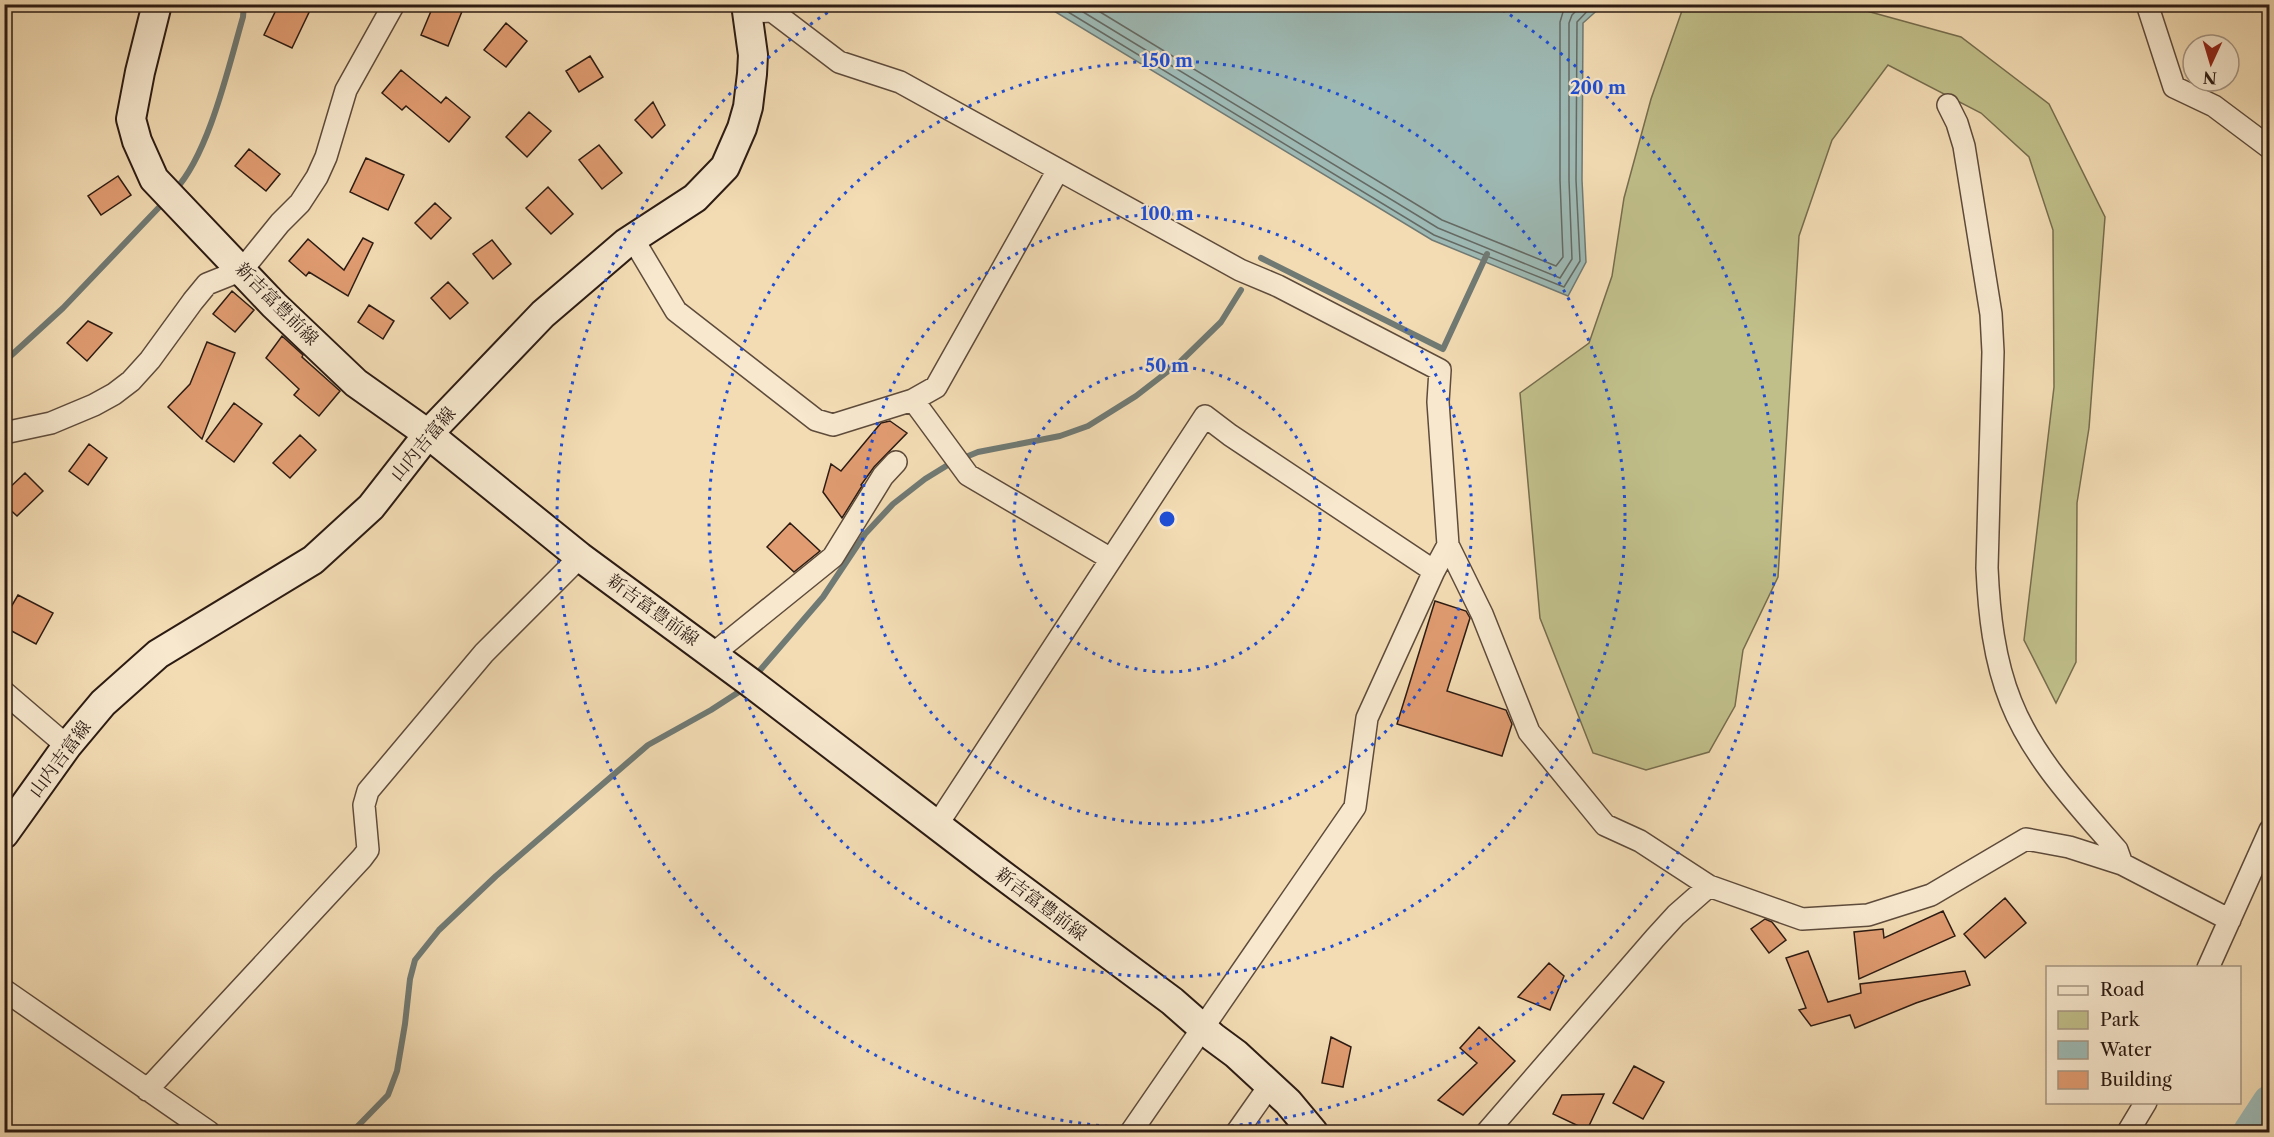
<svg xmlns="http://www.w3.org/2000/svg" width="2274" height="1137" font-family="'Libre Caslon Text','Noto Serif JP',serif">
<rect width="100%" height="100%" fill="#f3dcb4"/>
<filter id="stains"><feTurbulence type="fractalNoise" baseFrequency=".00333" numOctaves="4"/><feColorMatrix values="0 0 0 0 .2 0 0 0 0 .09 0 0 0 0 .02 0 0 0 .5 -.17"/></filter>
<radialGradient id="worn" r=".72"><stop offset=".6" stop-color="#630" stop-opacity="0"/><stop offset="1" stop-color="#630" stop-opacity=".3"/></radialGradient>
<path fill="#c0bf8a" stroke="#766d4e" stroke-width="1.5" d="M1684 5H1845L1961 37 2049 104 2105 217 2089 428 2077 503 2076 662 2056 703 2024 640 2054 387 2053 230 2029 157 1981 113 1888 65 1832 140 1799 236 1778 577 1743 650 1735 706 1709 752 1646 770 1593 753 1540 618 1520 393 1589 343 1612 276 1624 198 1651 99Z"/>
<path fill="#9ebab5" stroke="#707a74" stroke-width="1.5" d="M1044 5H1603L1583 23 1582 180 1586 262 1568 296 1432 240Z"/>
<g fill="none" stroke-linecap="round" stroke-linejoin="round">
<path stroke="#656a64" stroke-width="1.5" d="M1055 4 1434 235 1564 287 1580 261 1576 180 1577 22 1594 4
M1070 4 1438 228 1560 278 1572 259 1569 180V23L1572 15 1583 4
M1087 4 1442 220 1556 266 1563 257 1560 180V22L1563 12 1569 4"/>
<path stroke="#707a74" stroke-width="6" d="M175 190C209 154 229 65 243 17L244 4
M1261 258 1443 349 1487 254
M4 362 63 308 166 200
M755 676 823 597 865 534 893 504 925 479 951 463 978 452 1060 436 1088 426 1136 396 1180 362 1221 322 1241 290
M352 1132 388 1095 397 1071 405 1024 410 979 415 960 439 930 496 876 648 745 711 710 745 688"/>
<path stroke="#9ebab5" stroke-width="36" d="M2251 1132 2270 1103"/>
</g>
<path fill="#e19c71" stroke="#2c1b13" stroke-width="1.5" d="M279 4H313L292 48 264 35Z
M434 4H465L448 46 421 35Z
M506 23 527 41 506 67 484 50Z
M590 56 603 77 579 92 566 71Z
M401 70 441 103 446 97 470 117 449 142 406 106 402 110 382 93Z
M653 102 665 125 652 138 635 120Z
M529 112 551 131 527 157 506 137Z
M599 145 622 173 602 189 579 160Z
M249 149 280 174 266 191 235 166Z
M366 158 404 175 388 210 350 192Z
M118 176 131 195 101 215 88 196Z
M548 187 573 214 551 234 526 208Z
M435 203 451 218 431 239 415 223Z
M363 238 373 243 348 296 309 272 306 276 289 261 308 239 344 270Z
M492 240 511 264 493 279 473 254Z
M448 282 468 303 450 319 431 298Z
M232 291 254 310 235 332 213 314Z
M369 305 394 321 383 339 358 322Z
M88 321 112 333 87 361 67 343Z
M282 336 303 355 302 357 340 391 319 416 294 395 299 389 266 358Z
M207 342 235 353 202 439 168 407 190 384Z
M234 403 262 424 234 462 206 441Z
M890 421 907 433 874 467 861 485 862 486 842 518 823 492 831 464 841 471 881 423Z
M300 435 316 450 290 478 273 463Z
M89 444 107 458 88 485 69 471Z
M25 473 43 491 17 516 4 504V493Z
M790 523 820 551 794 572 767 547Z
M18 595 53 613 36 644 4 627V619Z
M1435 601 1466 611 1470 618 1447 691 1506 710 1512 724 1502 756 1397 724Z
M2005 898 2026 923 1985 958 1964 934Z
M1943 911 1955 936 1859 979 1854 932 1883 929 1884 938Z
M1765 919 1772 922 1786 940 1769 953 1751 929Z
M1808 951 1828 1002 1861 993 1860 984 1965 971 1970 985 1916 1003 1855 1028 1850 1015 1811 1026 1799 1010 1806 1008 1786 958Z
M1549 963 1564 976 1550 1010 1518 997Z
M1479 1027 1515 1061 1463 1115 1438 1100 1477 1063 1460 1048Z
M1331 1037 1351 1047 1343 1087 1322 1083Z
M1634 1066 1664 1082 1643 1119 1613 1103Z
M1604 1094 1587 1130 1553 1114 1562 1095Z"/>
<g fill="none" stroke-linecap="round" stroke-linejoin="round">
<g stroke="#5e4b3b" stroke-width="24">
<path id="street" d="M2147 4 2174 87 2214 106 2270 148
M747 12 772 11 839 62 900 82 1240 270 1278 286 1440 370 1438 402 1448 545 1482 614 1529 732 1605 825 1640 841 1709 886
M1948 105 1957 123 1964 146 1991 314 1993 352 1987 568C1989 613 1994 660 2011 702 2033 758 2078 805 2117 850L2122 864
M633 239 676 311 816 420 833 425 913 400 936 387 1058 170
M913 400 968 475 1111 559
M4 433 51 423 94 405 114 394 131 381 150 360 193 301 207 284 242 270 280 223 300 203 317 177 326 157 346 90 394 4
M713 654 833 557 883 476 896 462
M4 692 67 746
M937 825 1205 416 1230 435 1434 571 1448 545
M2208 968 2270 830
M4 990 209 1132
M147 1090 362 858 368 850 364 805 368 791 484 653 580 557
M1131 1132 1355 807 1367 718 1434 571
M1237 1132 1270 1085
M1487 1132 1655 938 1676 915 1709 886 1802 919 1868 915 1931 895 2026 839 2069 847 2122 864 2230 920
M2128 1132 2146 1102"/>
</g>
<g stroke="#2c1b13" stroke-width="32">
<path id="secondary" d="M157 4 140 72 131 119 137 141 154 179 274 305 356 383 428 434 580 557 751 683 993 868 1172 1001 1213 1037 1236 1054 1288 1102 1313 1132
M4 834 67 746 103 703 158 654 313 560 371 507 428 434 543 314 626 243 695 198 725 167 742 128 748 107 752 74 753 55 746 4"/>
</g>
<use href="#street" stroke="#f7e8ce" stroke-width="21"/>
<use href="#secondary" stroke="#f7e8ce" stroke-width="28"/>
</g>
<g fill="none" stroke="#1d4ed8" stroke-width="3" stroke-dasharray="3 6">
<circle cx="1167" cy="519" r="153"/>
<circle cx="1167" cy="519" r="305"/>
<circle cx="1167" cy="519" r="458"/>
<path d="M1495 5A610 610 0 1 1 839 5"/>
</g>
<g text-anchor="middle" stroke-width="4.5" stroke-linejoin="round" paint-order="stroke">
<g font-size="18" fill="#2c1b13" stroke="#f7e8ce">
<text transform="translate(277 304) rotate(45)" y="6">新吉富豊前線</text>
<text transform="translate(423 444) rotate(-50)" y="6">山内吉富線</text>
<text transform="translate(653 610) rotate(36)" y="6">新吉富豊前線</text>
<text transform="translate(60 759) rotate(-53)" y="6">山内吉富線</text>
<text transform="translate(1041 904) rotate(37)" y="6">新吉富豊前線</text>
</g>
</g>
<circle cx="1167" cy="519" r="9" fill="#1d4ed8" stroke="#f7e8ce" stroke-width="3"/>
<g font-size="18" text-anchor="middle" font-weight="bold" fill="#1d4ed8" stroke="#f7e8ce" stroke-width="4.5" stroke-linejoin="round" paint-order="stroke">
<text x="1167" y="67">150 m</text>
<text x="1598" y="94">200 m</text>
<text x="1167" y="220">100 m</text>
<text x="1167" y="372">50 m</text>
</g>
<rect width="2274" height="1137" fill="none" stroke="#f3dcb4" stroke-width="24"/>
<rect x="6" y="6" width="2262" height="1125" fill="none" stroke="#2c1b13" stroke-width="3"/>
<rect x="12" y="12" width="2250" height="1113" fill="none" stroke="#2c1b13" stroke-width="1.5"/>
<rect x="2046" y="966" width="195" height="138" fill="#f7e8ce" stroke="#a69683" stroke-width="1.5"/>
<rect x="2058" y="986" width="30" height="9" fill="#f7e8ce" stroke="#a69683" stroke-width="1.5"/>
<text x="2100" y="996" font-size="18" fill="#2c1b13">Road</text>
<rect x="2058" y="1011" width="30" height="18" fill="#c0bf8a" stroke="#a69683" stroke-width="1.5"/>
<text x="2100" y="1026" font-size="18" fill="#2c1b13">Park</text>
<rect x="2058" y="1041" width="30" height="18" fill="#9ebab5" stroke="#a69683" stroke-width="1.5"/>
<text x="2100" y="1056" font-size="18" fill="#2c1b13">Water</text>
<rect x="2058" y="1071" width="30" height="18" fill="#e19c71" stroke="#a69683" stroke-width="1.5"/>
<text x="2100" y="1086" font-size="18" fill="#2c1b13">Building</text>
<g transform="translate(2211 63) rotate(184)"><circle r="28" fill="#f7e8ce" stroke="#a69683" stroke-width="1.5"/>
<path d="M0-4.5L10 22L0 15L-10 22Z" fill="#8f2418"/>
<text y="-9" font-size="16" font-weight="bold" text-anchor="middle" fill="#2c1b13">N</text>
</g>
<rect width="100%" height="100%" filter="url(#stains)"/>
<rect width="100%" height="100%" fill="url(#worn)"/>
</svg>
